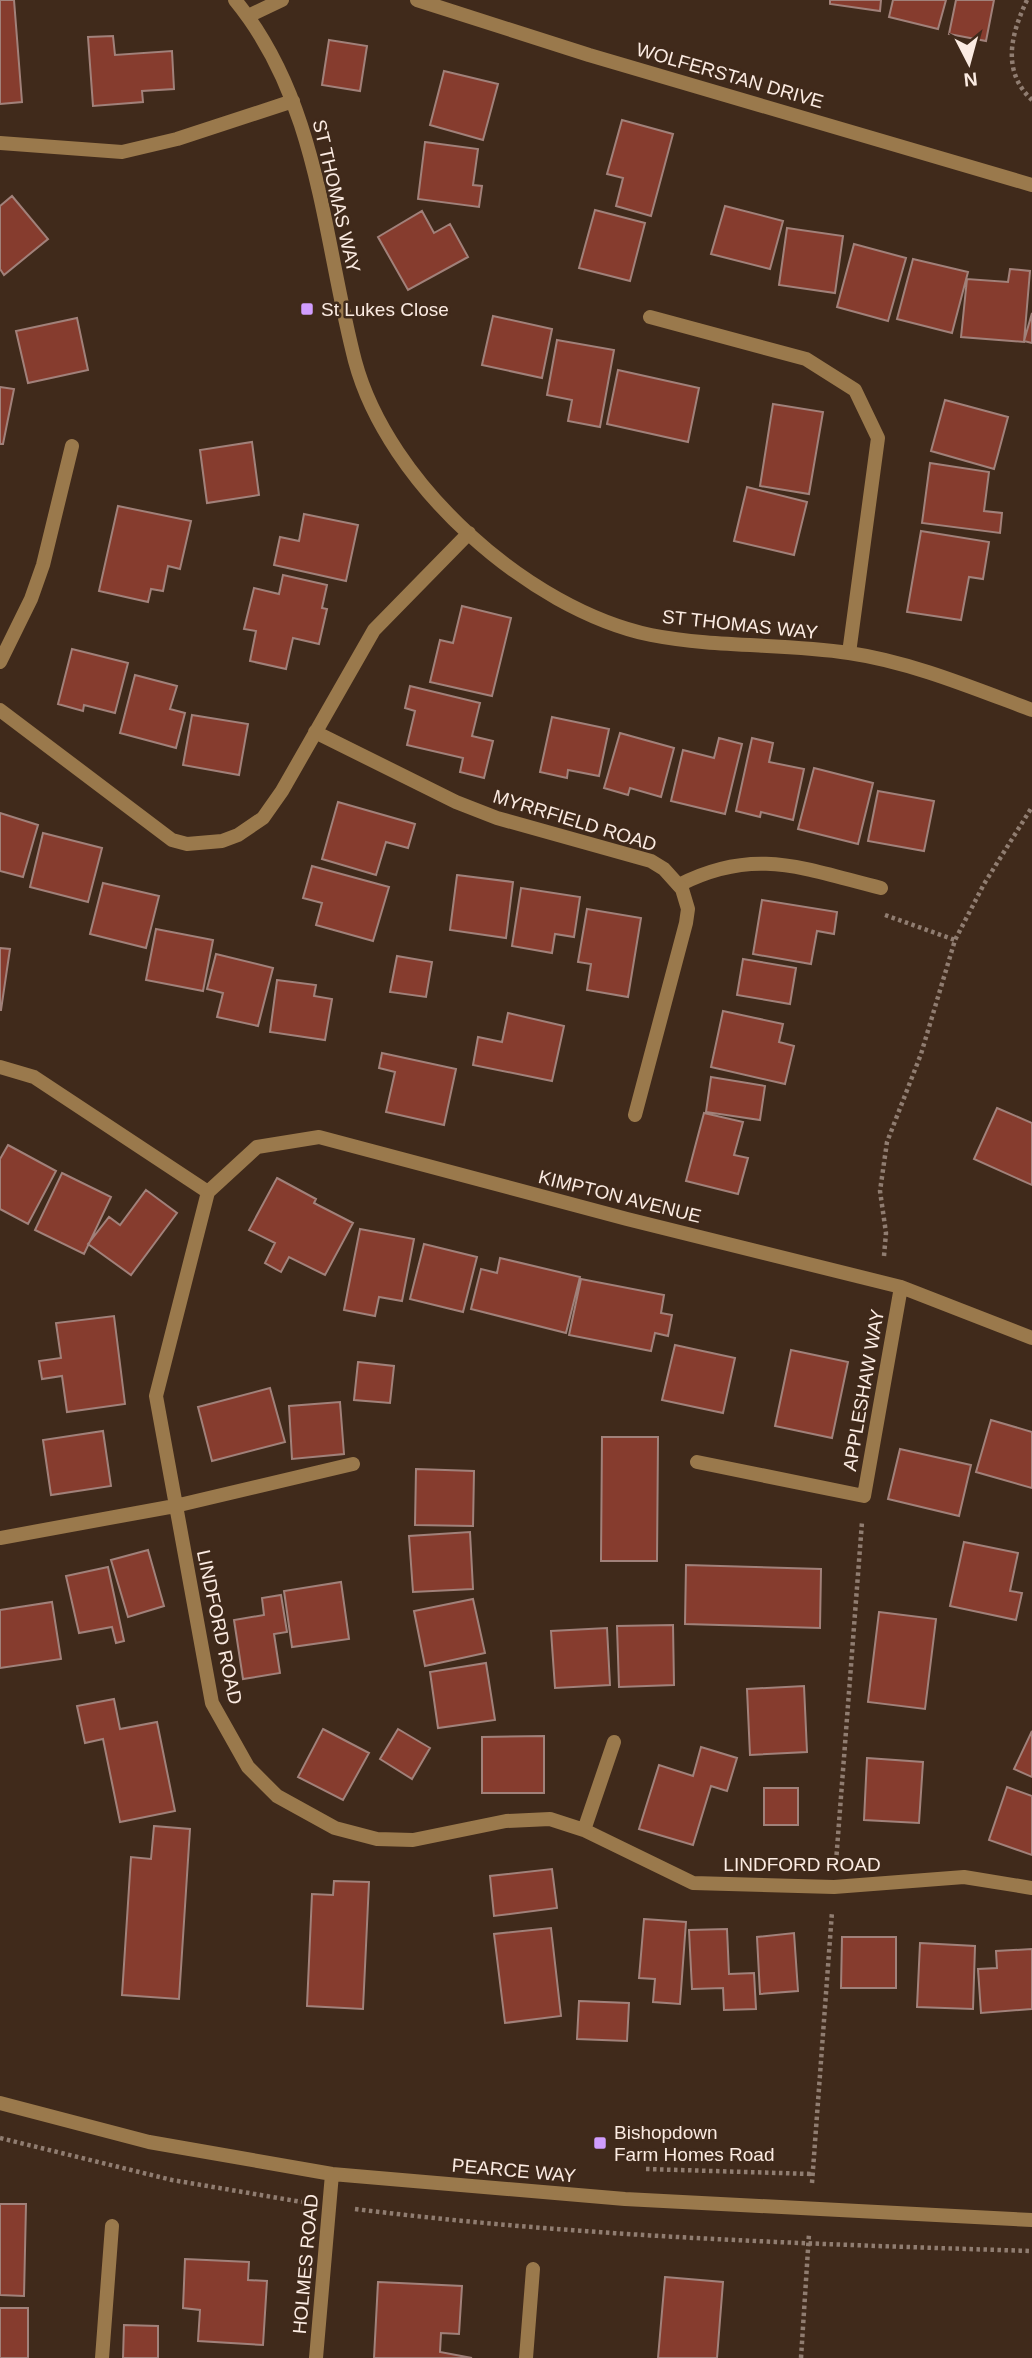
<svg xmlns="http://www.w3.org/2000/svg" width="1032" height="2358" font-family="Helvetica,sans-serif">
<rect width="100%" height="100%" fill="#402a1b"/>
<path fill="#863c2e" stroke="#a1817a" stroke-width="2" d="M0 0H14L22 102 0 104Z
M830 0H881L880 11 830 4Z
M893 0H946L938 29 889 17Z
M956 0H994L986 41 949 34Z
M113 36 115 55 172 51 174 89 142 91 143 102 93 106 88 37Z
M329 40 367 46 360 91 322 85Z
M444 71 498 84 483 140 430 125Z
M622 120 673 134 651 216 616 206 623 178 607 174Z
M425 142 478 149 473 185 482 186 479 207 418 199Z
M12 196 48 239 4 275 0 269V206Z
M725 206 783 221 770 269 711 254Z
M595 210 645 223 630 281 579 268Z
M422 211 434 233 450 224 468 257 408 290 378 237Z
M787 228 843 236 835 293 779 285Z
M854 244 906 258 888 321 837 307Z
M913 259 968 272 952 333 897 319Z
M1010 269 1030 271 1024 342 961 337 967 279 1008 282Z
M1032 313V343L1024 341Z
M493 316 552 329 542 378 482 365Z
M77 318 88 370 28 383 16 331Z
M557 340 614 350 600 427 568 421 572 400 547 395Z
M618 370 699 388 688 442 607 424Z
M0 387 14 389 3 444H0Z
M945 400 1008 417 994 469 931 451Z
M773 404 823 412 809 494 760 486Z
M252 442 259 495 207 503 200 450Z
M930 463 989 472 984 511 1002 513 1000 533 922 523Z
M747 487 807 502 794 555 734 541Z
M118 506 191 521 180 569 168 566 163 591 151 589 148 602 99 591Z
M304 514 358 525 346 581 274 565 280 537 299 541Z
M921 531 989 542 983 579 969 577 961 620 907 612Z
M283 575 327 585 322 608 327 609 319 644 293 638 286 669 250 661 256 631 244 629 254 588 279 594Z
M462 606 511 618 492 696 430 682 440 640 453 643Z
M72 649 128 663 115 713 84 705 83 711 58 704Z
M135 675 177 686 170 709 185 713 176 748 120 733Z
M410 686 480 703 472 736 493 741 484 778 460 772 463 758 407 745 415 711 405 708Z
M192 715 248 724 239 775 183 765Z
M552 717 609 729 599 776 568 770 567 778 540 772Z
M620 733 674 748 661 797 630 788 628 795 604 788Z
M719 738 742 744 725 814 671 801 683 750 714 758Z
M752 738 773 743 769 762 804 769 793 820 761 812 760 817 736 811Z
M814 768 873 783 858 844 798 829Z
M878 791 934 801 924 851 868 841Z
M338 802 415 824 408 848 386 842 376 875 322 859Z
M0 813 38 825 23 877 0 871Z
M43 833 102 848 88 902 30 887Z
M312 866 389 887 373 941 316 925 322 903 303 898Z
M457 875 513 882 506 938 450 930Z
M103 883 159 896 146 948 90 934Z
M521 888 580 897 574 937 555 934 552 953 512 946Z
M762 900 837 912 834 934 817 931 811 964 753 954Z
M587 909 641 918 628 997 587 990 591 964 578 962Z
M156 929 213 940 203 991 146 980Z
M0 948 10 949 1 1010H0Z
M216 954 273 968 258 1026 217 1017 223 993 207 989Z
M397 956 432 962 426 997 390 992Z
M743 959 796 968 790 1004 737 995Z
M277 980 316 985 314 996 332 999 325 1040 270 1032Z
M723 1011 783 1024 779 1042 794 1046 785 1084 711 1067Z
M508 1013 564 1026 552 1081 473 1065 478 1037 502 1042Z
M382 1053 456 1069 444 1125 386 1112 395 1072 379 1068Z
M711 1077 765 1086 760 1120 706 1112Z
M997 1108 1032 1123V1185L974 1159Z
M704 1113 743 1122 734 1155 748 1158 738 1194 686 1181Z
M8 1145 56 1171 28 1224 0 1209V1159Z
M62 1173 111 1197 84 1254 35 1230Z
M277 1178 316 1199 314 1203 353 1223 325 1275 289 1257 281 1272 265 1263 275 1243 249 1230Z
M146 1190 177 1213 131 1275 88 1244 109 1217 120 1225Z
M360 1229 414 1239 402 1301 379 1297 375 1316 344 1310Z
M424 1244 477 1257 463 1312 410 1299Z
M500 1258 580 1277 566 1333 471 1309 481 1269 497 1273Z
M581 1279 664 1295 661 1313 672 1315 668 1336 655 1333 651 1351 569 1335Z
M114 1316 125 1404 67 1412 62 1376 42 1379 39 1361 61 1358 56 1323Z
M675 1345 735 1358 723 1413 662 1400Z
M791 1350 848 1362 832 1438 775 1426Z
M358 1362 394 1366 390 1403 354 1400Z
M270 1388 285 1442 212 1461 198 1407Z
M340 1402 344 1454 292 1459 289 1406Z
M991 1420 1032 1432V1488L976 1472Z
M103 1431 111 1486 51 1495 43 1440Z
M602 1437H658L657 1561H601Z
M900 1449 971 1465 959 1516 888 1499Z
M416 1469 474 1471 473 1526 415 1525Z
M470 1532 473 1589 413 1592 409 1536Z
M964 1542 1018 1553 1010 1591 1022 1593 1016 1620 950 1606Z
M148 1550 164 1606 128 1617 111 1560Z
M686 1565 821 1569 820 1628 685 1624Z
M108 1567 124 1641 116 1643 112 1627 79 1633 66 1576Z
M341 1582 349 1639 292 1647 284 1591Z
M281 1595 287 1632 274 1634 280 1673 243 1679 234 1620 264 1615 262 1598Z
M473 1599 485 1653 425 1666 414 1611Z
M52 1602 61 1659 0 1668V1610Z
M879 1612 936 1619 925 1709 868 1702Z
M673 1625 674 1685 619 1687 617 1626Z
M607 1628 610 1685 555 1688 551 1631Z
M486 1663 495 1720 438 1728 430 1672Z
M804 1686 807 1752 750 1755 747 1689Z
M114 1699 120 1729 157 1722 175 1811 120 1822 103 1739 85 1743 77 1706Z
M323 1729 369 1753 343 1800 298 1777Z
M398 1729 430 1748 412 1779 380 1759Z
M1032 1731V1777L1014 1769Z
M544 1736V1793H482V1737Z
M701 1747 737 1758 727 1791 711 1786 693 1845 639 1829 659 1765 693 1776Z
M867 1758 923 1762 919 1823 864 1820Z
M1007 1787 1032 1796V1855L989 1840Z
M764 1788H798V1825H764Z
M154 1826 190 1829 179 1999 122 1995 131 1857 151 1859Z
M552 1869 557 1908 494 1916 490 1876Z
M334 1881 369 1882 363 2009 307 2006 312 1894 333 1895Z
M644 1919 686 1922 680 2004 653 2002 655 1979 639 1978Z
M551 1928 561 2016 505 2023 494 1934Z
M727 1929 729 1974 754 1973 756 2009 724 2010 723 1988 692 1989 689 1930Z
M794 1933 798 1991 760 1994 757 1937Z
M842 1937H896V1988H841Z
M920 1943 975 1946 973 2009 917 2007Z
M1032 1949V2009L981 2013 978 1969 997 1968 996 1951Z
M579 2001 629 2003 627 2041 577 2039Z
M0 2204H26L24 2296 0 2295Z
M185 2259 249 2262 248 2280 267 2281 263 2345 198 2341 200 2310 183 2308Z
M665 2277 723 2282 717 2358H658Z
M378 2282 462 2286 459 2334 441 2333 440 2352 472 2358H374Z
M0 2308H28V2358H0Z
M124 2325 158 2326V2358H123Z"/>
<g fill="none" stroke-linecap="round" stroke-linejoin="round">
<path stroke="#907d71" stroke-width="4.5" stroke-dasharray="3.5 3.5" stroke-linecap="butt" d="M1027 0C1011 34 1001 71 1032 100
M885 915 955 940
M884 1256 886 1233 880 1191 887 1142 921 1054 955 940 984 884 1032 807
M836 1862 862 1522
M0 2138 172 2180 302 2202
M646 2169 812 2174
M812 2183 832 1912
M355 2209C580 2237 806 2244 1032 2251
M801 2358 809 2234"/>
<path stroke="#9a794c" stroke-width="14" d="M679 885C755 846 804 869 881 888
M526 2358 533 2269"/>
<path stroke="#9a794c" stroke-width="14" d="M235 0C319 102 323 238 355 361 388 484 528 609 651 635 717 648 783 643 849 653 911 662 973 688 1032 710
M417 0 589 55 1032 185
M248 16 282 0
M0 143 122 152 177 139 293 101
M650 317 806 359 855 390 878 438 849 653
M0 662 31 599 43 565 72 446
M0 710 172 840 187 844 222 841 238 835 263 818 282 791 374 630 469 533
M315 732 456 802 497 818 651 861 664 869 682 889 688 909 686 923 635 1115
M0 1067 34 1077 208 1192
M208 1192 156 1396 212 1703 248 1767 277 1796 335 1828 377 1839 413 1840 506 1821 550 1819 584 1830 693 1883 834 1887 964 1877 1032 1888
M208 1192 257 1147 319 1137 627 1219 901 1287 1032 1338
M697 1462 864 1496 901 1287
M0 1538 175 1506 353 1464
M584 1830 614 1742
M0 2103 149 2142 332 2174 625 2199 1032 2220
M102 2358 112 2226
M316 2358 332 2174"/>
</g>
<g fill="#d19dfe" stroke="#402a1b" stroke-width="2.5">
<rect x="300" y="302" width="14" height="14" rx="3.5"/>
<rect x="593" y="2136" width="14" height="14" rx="3.5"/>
</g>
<g text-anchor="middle" stroke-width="5" stroke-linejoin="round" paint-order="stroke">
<g font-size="19" fill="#fbebe2" stroke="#402a1b">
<text transform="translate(730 75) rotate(16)" y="7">WOLFERSTAN DRIVE</text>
<text transform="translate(337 196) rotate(77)" y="7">ST THOMAS WAY</text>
<text transform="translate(740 624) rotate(6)" y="7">ST THOMAS WAY</text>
<text transform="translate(575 820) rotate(17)" y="7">MYRRFIELD ROAD</text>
<text transform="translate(620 1196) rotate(14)" y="7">KIMPTON AVENUE</text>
<text transform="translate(863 1390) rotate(-80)" y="7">APPLESHAW WAY</text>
<text transform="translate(220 1627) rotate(78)" y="7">LINDFORD ROAD</text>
<text x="802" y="1871">LINDFORD ROAD</text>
<text transform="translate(514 2170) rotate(5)" y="7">PEARCE WAY</text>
<text transform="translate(305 2264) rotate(-85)" y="7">HOLMES ROAD</text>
</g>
<g font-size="19" fill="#fbebe2" stroke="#402a1b" text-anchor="start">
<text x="321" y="316">St Lukes Close</text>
<text x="614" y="2139">Bishopdown<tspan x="614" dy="22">Farm Homes Road</tspan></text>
</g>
</g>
<g transform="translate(969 63) rotate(174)" stroke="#402a1b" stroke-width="5" paint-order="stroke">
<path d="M0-5L12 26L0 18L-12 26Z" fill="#fbebe2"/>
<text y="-10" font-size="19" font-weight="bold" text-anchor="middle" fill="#fbebe2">N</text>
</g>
</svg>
